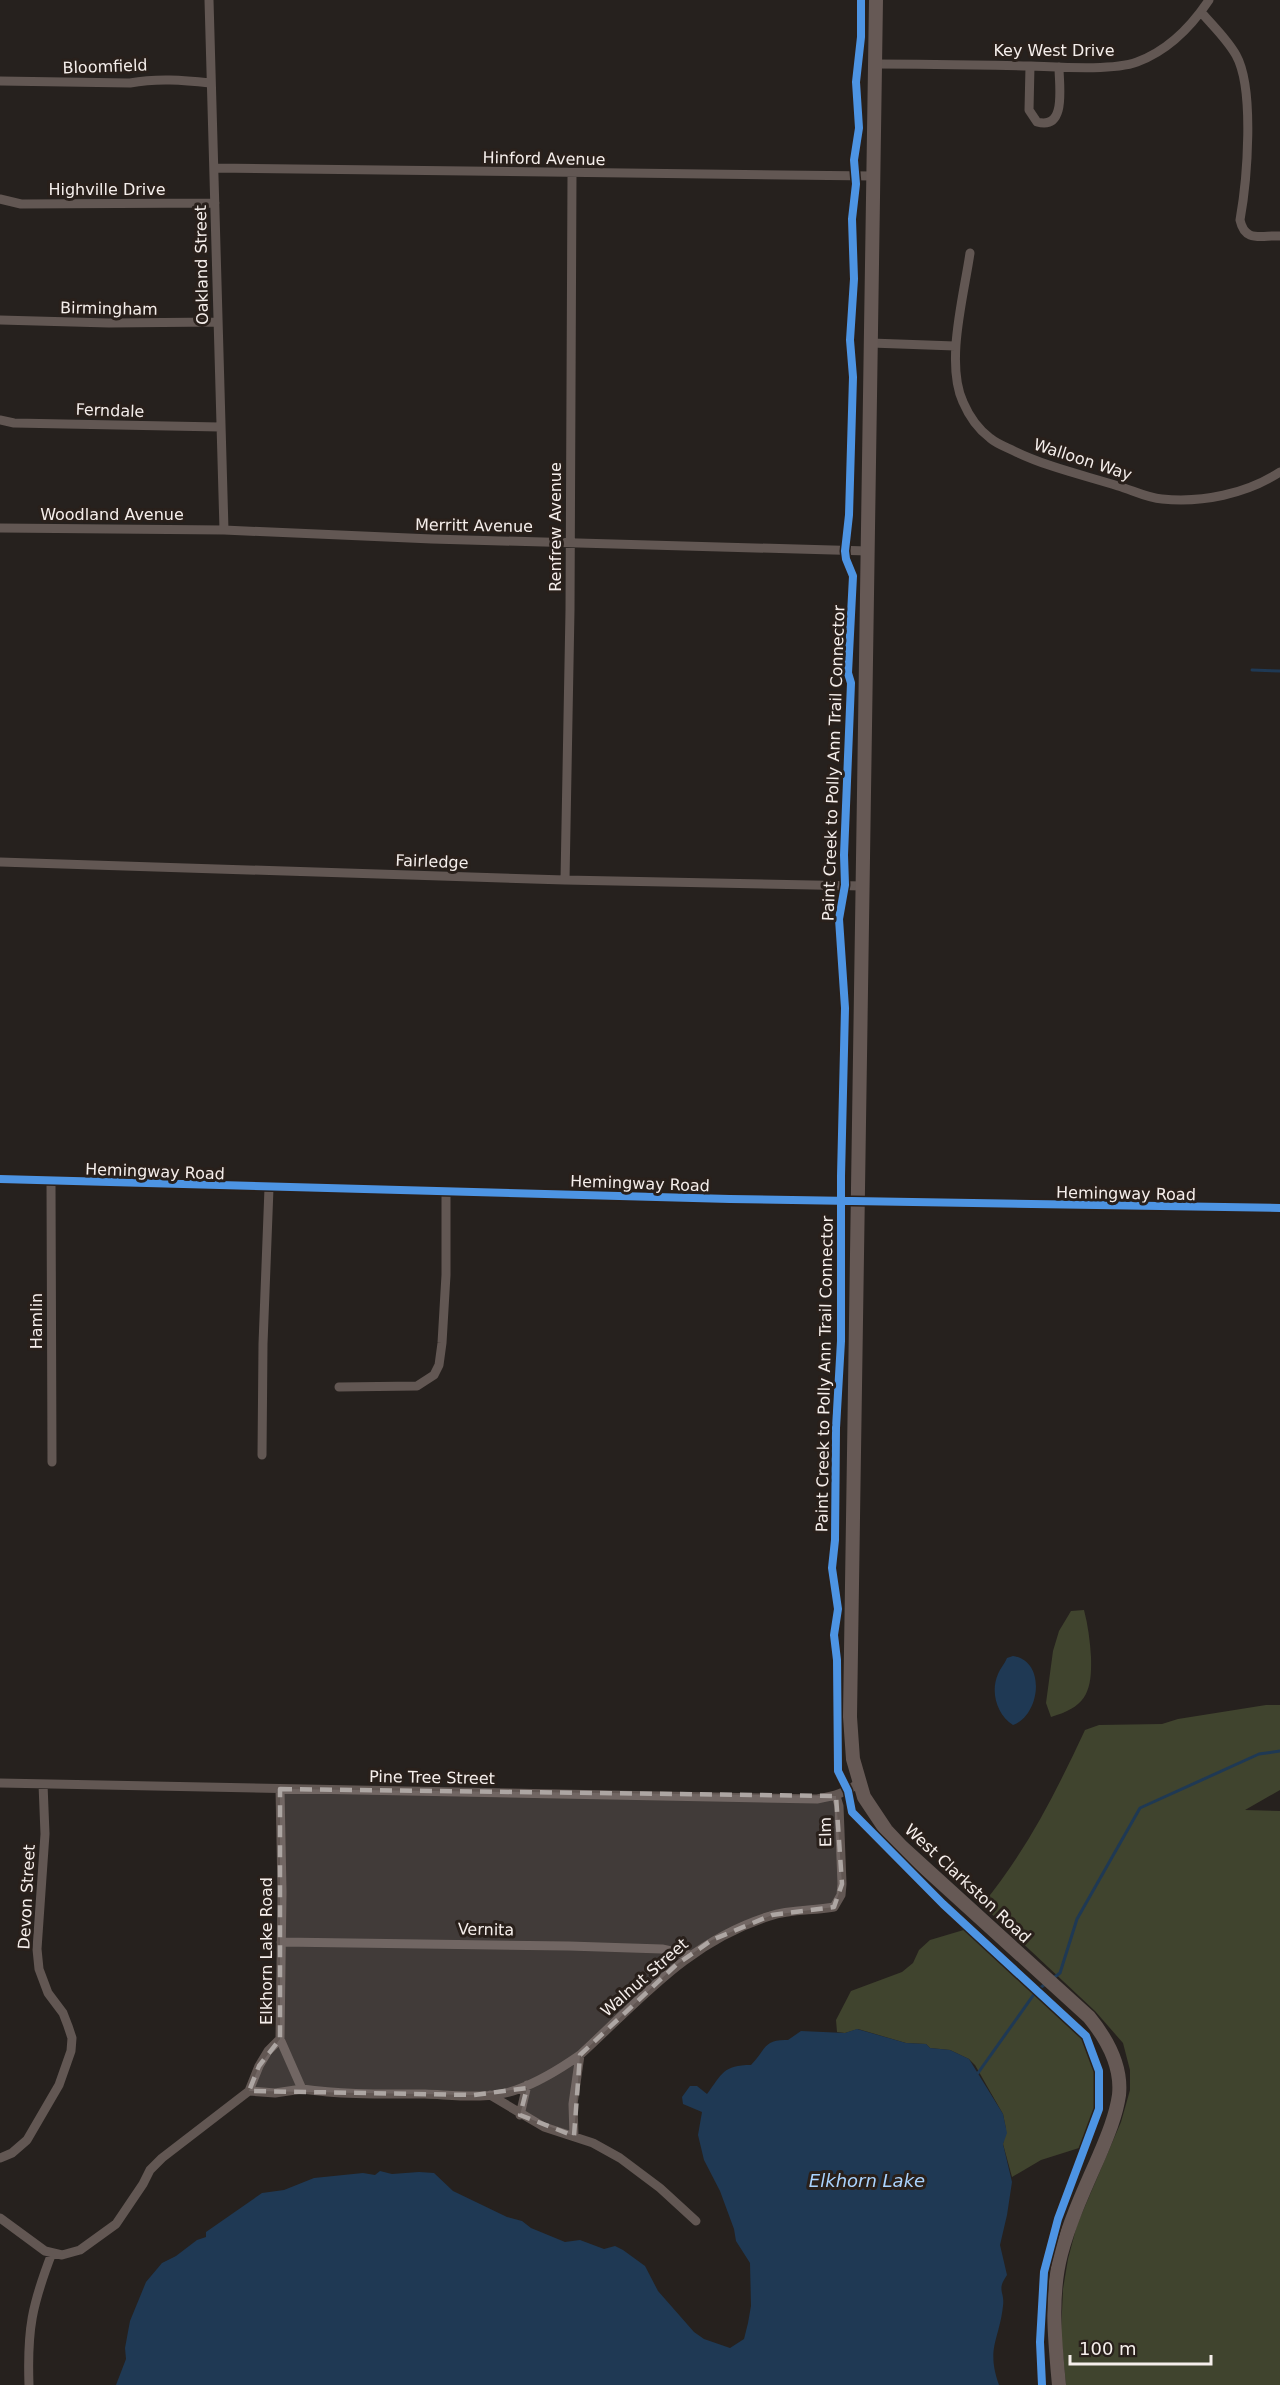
<svg xmlns="http://www.w3.org/2000/svg" width="1280" height="2385" font-family="'DejaVu Sans',sans-serif">
<rect width="100%" height="100%" fill="#26211e"/>
<path fill="#40442e" d="M1084 1610C1088 1625 1090 1641 1091 1657 1092 1691 1087 1707 1051 1717L1046 1703 1053 1651 1059 1631 1071 1611Z
M1266 1705H1280V1790L1245 1810 1280 1811V2385H1066L1061 2333 1063 2289 1068 2259 1077 2225 1121 2122 1130 2090V2070L1123 2043 1095 2011 982 1905C1026 1852 1056 1792 1085 1730L1099 1725 1162 1724 1178 1719Z
M967 1929 981 1936 1064 2009 1084 2030 1103 2080 1102 2107 1091 2136 1079 2148 1041 2160 1012 2177 1003 2144 1006 2129 1003 2114 975 2065 969 2059 950 2050 930 2048 926 2044 906 2043 858 2029 845 2033 837 2032 836 2020 851 1991 902 1972 913 1963 919 1950 930 1940Z"/>
<path fill="#1f3954" d="M1013 1656C1047 1661 1040 1716 1013 1725 997 1715 990 1692 998 1674 1000 1669 1005 1663 1007 1658Z
M857 2029 906 2043 926 2044 930 2048 950 2050 969 2059 1003 2114 1007 2133 1003 2144 1012 2182 1007 2215 1000 2245 1007 2275C996 2291 1005 2291 1003 2306 999 2341 986 2348 999 2385H116L126 2359 125 2348 130 2321 146 2282 162 2263 176 2256 197 2240 206 2237V2232L262 2193 284 2190 314 2178 363 2173 375 2175 380 2171 392 2174 419 2172 434 2173 453 2191 507 2217 522 2221 531 2228 565 2242 580 2240 604 2249 615 2246 623 2250 645 2266 658 2291 694 2332 704 2339 730 2348 744 2339 748 2323 751 2306 750 2263 736 2241 734 2229 720 2191 704 2160 698 2135 702 2112 683 2104 682 2097 690 2086H697L707 2094C722 2074 723 2065 751 2065 766 2050 763 2039 788 2040L801 2031 845 2033Z"/>
<g fill="none" stroke-linecap="round" stroke-linejoin="round">
<path stroke="#1f3954" stroke-width="3" d="M1252 670 1280 671
M1052 1979 1060 1973 1077 1919 1140 1808 1259 1754 1280 1751
M978 2073 1037 1990 1047 1983"/>
<path stroke="#625753" stroke-width="9" d="M209 0 224 530
M1201 12C1213 26 1227 39 1236 55 1255 89 1247 181 1240 220 1245 243 1261 235 1280 236
M875 64C927 64 979 65 1031 66 1059 67 1112 71 1137 62 1167 51 1191 27 1209 0
M1030 66 1029 110 1037 122C1067 130 1059 86 1059 67
M0 81 130 83C157 78 183 80 210 83
M214 168 873 176
M0 199 21 204 215 203
M970 253C964 295 945 363 963 402 969 416 978 429 990 438 997 444 1006 447 1014 451 1047 467 1083 475 1118 486 1132 490 1147 498 1162 499 1202 503 1246 494 1280 472
M0 320 109 323 217 322
M871 343 955 346
M0 420 14 423 220 427
M0 528 224 530 432 539 868 551
M0 862 565 880 863 886
M565 880 570 610 572 174
M0 1179 730 1199 1280 1208
M51 1181 52 1462
M339 1387 417 1386 434 1375 439 1365 442 1343 446 1275V1193
M262 1455 263 1344 269 1188
M0 1783 817 1799C834 1796 846 1793 860 1782
M281 1942 569 1946 662 1949 690 1955
M280 2039 302 2089C343 2095 384 2094 425 2094 454 2095 488 2100 516 2090 539 2082 560 2069 580 2055 641 1999 689 1941 770 1916 790 1909 813 1911 834 1907L841 1895 842 1884 839 1806 836 1796
M249 2091 275 2093 302 2089
M490 2095 544 2127 593 2143 620 2158 660 2188 696 2221
M520 2115 527 2085
M574 2136 573 2104 580 2055
M0 2158 12 2153 27 2140 59 2085 71 2051 72 2038 68 2026 63 2013 48 1993 39 1969 37 1949 45 1834 43 1784
M0 2218 45 2251 62 2255 80 2250 116 2224 143 2184 150 2170 162 2158 249 2091 259 2066 268 2051 280 2039 282 1892 280 1789
M29 2385C27 2329 32 2305 52 2253"/>
<path stroke="#665955" stroke-width="14" d="M876 0 850 1717 853 1759 864 1797 886 1830 902 1847 1089 2017C1107 2039 1122 2066 1119 2095 1116 2116 1107 2137 1099 2156 1085 2188 1070 2220 1061 2254 1050 2296 1055 2342 1059 2385"/>
<g stroke="#29201b" stroke-width="11">
<path id="cycleway" d="M861 0V37L856 82 859 128 854 160 856 184 852 219 854 279 850 340 853 377 849 515 845 551 846 559 853 576 848 673 851 683 844 855 845 885 839 919 845 1008 841 1176V1341L836 1428 835 1540 832 1568 838 1609 834 1635 837 1660 838 1771 848 1791 852 1812 943 1904 1086 2036 1099 2071V2109L1058 2219 1044 2272 1040 2342 1042 2385
M0 1179 730 1199 1280 1208"/>
</g>
<use href="#cycleway" stroke="#4d94e3" stroke-width="8"/>
</g>
<path fill="#ada6a3" fill-opacity="0.2" stroke="#ada6a3" stroke-width="4.5" stroke-dasharray="12 8" stroke-linejoin="round" d="M280 1789 836 1796 842 1884 834 1907 772 1915 712 1940 676 1965 580 2055 574 2136 520 2115 527 2088 474 2095 249 2091 259 2066 280 2039Z"/>
<g text-anchor="middle" stroke-width="6" stroke-linejoin="round" paint-order="stroke">
<g font-size="16" fill="#f5eeeb" stroke="#29201b">
<text x="1054" y="56">Key West Drive</text>
<text transform="translate(105 66) rotate(-2)" y="6">Bloomfield</text>
<text transform="translate(544 158) rotate(1)" y="6">Hinford Avenue</text>
<text x="107" y="195">Highville Drive</text>
<text transform="translate(201 265) rotate(-91)" y="6">Oakland Street</text>
<text transform="translate(109 308) rotate(1)" y="6">Birmingham</text>
<text transform="translate(110 410) rotate(2)" y="6">Ferndale</text>
<text transform="translate(1083 459) rotate(18)" y="6">Walloon Way</text>
<text x="112" y="520">Woodland Avenue</text>
<text transform="translate(474 525) rotate(1)" y="6">Merritt Avenue</text>
<text transform="translate(555 527) rotate(-90)" y="6">Renfrew Avenue</text>
<text transform="translate(833 763) rotate(-88)" y="6">Paint Creek to Polly Ann Trail Connector</text>
<text transform="translate(432 861) rotate(2)" y="6">Fairledge</text>
<text transform="translate(155 1171) rotate(2)" y="6">Hemingway Road</text>
<text transform="translate(640 1183) rotate(2)" y="6">Hemingway Road</text>
<text transform="translate(1126 1193) rotate(1)" y="6">Hemingway Road</text>
<text transform="translate(36 1321) rotate(-90)" y="6">Hamlin</text>
<text transform="translate(824 1374) rotate(-89)" y="6">Paint Creek to Polly Ann Trail Connector</text>
<text transform="translate(432 1777) rotate(1)" y="6">Pine Tree Street</text>
<text transform="translate(825 1832) rotate(-91)" y="6">Elm</text>
<text transform="translate(968 1883) rotate(43)" y="6">West Clarkston Road</text>
<text transform="translate(26 1897) rotate(-87)" y="6">Devon Street</text>
<text transform="translate(486 1929) rotate(1)" y="6">Vernita</text>
<text transform="translate(266 1951) rotate(-90)" y="6">Elkhorn Lake Road</text>
<text transform="translate(644 1977) rotate(-41)" y="6">Walnut Street</text>
</g>
<g font-size="18" font-style="italic" fill="#aad3fe" stroke="#29201b">
<text x="867" y="2187">Elkhorn Lake</text>
</g>
</g>
<path d="M1070 2355v9h141v-9" fill="none" stroke="#f5eeeb" stroke-width="3"/>
<text x="1079" y="2355" font-size="18" fill="#f5eeeb" stroke="#29201b" stroke-width="4.5" paint-order="stroke">100 m</text>
</svg>
